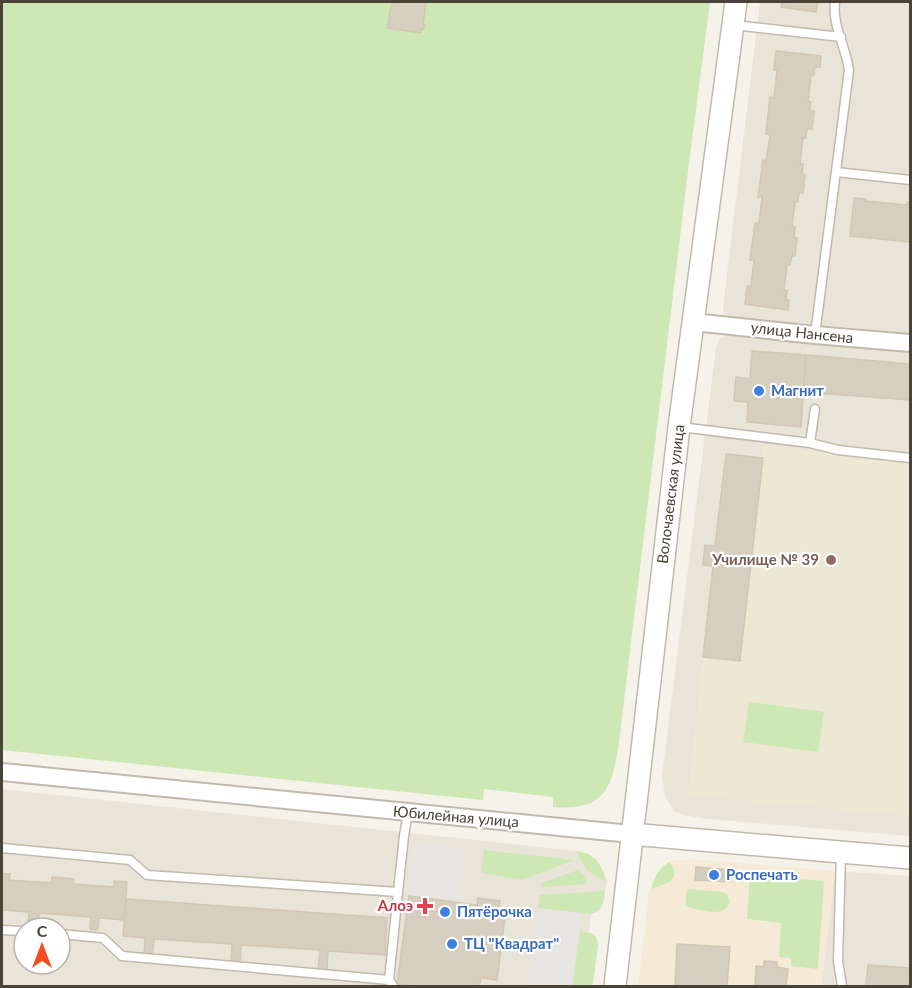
<svg xmlns="http://www.w3.org/2000/svg" width="912" height="988" font-family="Lato,sans-serif">
<rect width="100%" height="100%" fill="#f5f2ea"/>
<path fill="#e8e4d8" fill-rule="evenodd" d="M760 2H910V333L732 317 724 314 723 307Z
M727 335 910 352V836L708 819 684 815 674 811 665 796 662 776 716 347 719 339Z
M2 789 577 851 589 854 596 860 607 881 602 907 597 912 591 914 589 932 596 937 598 945 593 983 591 986H2ZM24 928H60V964H24Z
M835 871 910 876V986H821Z"/>
<path fill="#f5ead6" d="M690 859 835 871 821 986H638L649 894 653 881 661 868 669 862 677 860Z"/>
<path fill="#ede8d4" d="M763 445 910 463V816L688 795 703 657 740 661Z"/>
<path fill="#cde8b4" d="M2 2H710L688 171 619 742C612 788 606 811 553 807V797L484 789 483 800 2 750Z
M749 702 824 712 818 752 743 742Z
M484 850 574 860 523 880 481 873Z
M577 851C597 855 600 863 607 881 593 879 581 864 577 851Z
M669 862C685 879 664 884 651 889 654 877 659 869 669 862Z
M578 870 585 877 587 884 541 887V883Z
M750 875 824 881 818 969 791 966V958L779 957 781 923 747 919Z
M687 889 721 892 727 894 730 902C728 905 726 908 723 910 716 915 693 909 685 906Z
M605 891C604 902 603 910 591 914L538 908 540 895Z
M580 931 594 934 597 940 598 945 593 983 591 986H572Z"/>
<path fill="#e6e5e1" d="M414 843 466 848 459 903 409 896Z
M538 908 582 913 572 986H527Z"/>
<path fill="#d6cfc0" stroke="#d1c7b3" stroke-width="1.5" d="M392 2H426L423 24 425 25 424 29 422 28 421 33 387 28Z
M782 2H818L816 12 781 7Z
M776 51 821 56 820 67H815L814 75H811L808 101 811 102 809 110 814 111 812 129H807L806 138 803 137 800 164H803L802 174 805 175 803 193H799L798 202H795L792 227H795L794 237 797 238 795 256H792L790 265H787L784 290H787L786 300H789L788 310 745 304 747 286H751L754 260H750L755 223H759L762 197H758L763 160 766 161 770 135 766 134 770 97 774 98 777 70H774Z
M854 198 866 199 865 201 907 205 908 202H910V242L850 236Z
M752 351 806 355 801 427 747 422 748 402 734 401 736 377 750 379Z
M806 355 910 364V400L803 392Z
M726 454 763 458 740 661 703 657 713 566 703 565 705 545 715 546Z
M696 867 732 870 731 882 695 880Z
M2 874H10L9 880 52 883V877L74 879 73 884 114 887V881L127 882 124 920 99 918 98 930 90 929 91 917 39 913 38 926 28 925 29 912 2 910Z
M409 896 477 905 478 898 500 901 499 908 506 909 497 980 481 978 479 986H416L397 984Z
M126 899 387 918 385 955 328 951 327 971 318 970 320 950 241 945 240 964 231 963 232 944 154 939 152 957 144 956 145 938 123 936Z
M677 944 730 947 727 986H675Z
M764 961 777 962V967L788 969 786 986H755L756 966 764 967Z
M868 965 910 968V986H866Z"/>
<g fill="none" stroke-linecap="round" stroke-linejoin="round">
<g stroke="#c0baad" stroke-width="11">
<path id="service" d="M734 25 841 37
M836 172 910 180
M815 335 849 70C846 47 832 26 835 2
M680 427 810 443 838 450 910 458
M810 443 815 409
M2 848 130 860 147 875 398 892 404 836 408 812
M841 852 838 961 842 986
M2 930 24 931
M60 934 103 938 122 956 389 980
M393 986 389 980 398 892"/>
</g>
<g stroke="#c0baad" stroke-width="20">
<path id="minor" d="M693 322 815 335 910 343
M2 772 631 834"/>
</g>
<g stroke="#c0baad" stroke-width="24">
<path id="tertiary" d="M631 834 910 858
M615 986 679 427 736 2"/>
</g>
<use href="#service" stroke="#fff" stroke-width="8"/>
<use href="#minor" stroke="#fff" stroke-width="16"/>
<use href="#tertiary" stroke="#fff" stroke-width="21"/>
</g>
<g fill="#3f7fe0" stroke="#fff" stroke-width="2">
<circle cx="759" cy="391" r="6"/>
<circle cx="714" cy="875" r="6"/>
<circle cx="445" cy="912" r="6"/>
<circle cx="452" cy="944" r="6"/>
</g>
<circle fill="#8d6e63" stroke="#fff" stroke-width="2" cx="831" cy="560" r="6"/>
<path fill="#e0444e" stroke="#fff" stroke-width="2" d="M422 897h6v6h6v6h-6v6h-6v-6h-6v-6h6z"/>
<g text-anchor="middle" stroke-width="4.5" stroke-linejoin="round" paint-order="stroke">
<g font-size="15" fill="#494338" stroke="#fff">
<text transform="translate(802 333) rotate(6)" y="5">улица Нансена</text>
<text transform="translate(671 494) rotate(-83)" y="5">Волочаевская улица</text>
<text transform="translate(456 817) rotate(5)" y="5">Юбилейная улица</text>
</g>
<g font-size="15" font-weight="bold" fill="#366cbe" stroke="#fff" text-anchor="start">
<text x="771" y="396">Магнит</text>
<text x="726" y="880">Роспечать</text>
<text x="457" y="917">Пятёрочка</text>
<text x="464" y="949">ТЦ "Квадрат"</text>
</g>
<g font-size="15" font-weight="bold" fill="#785e54" stroke="#fff" text-anchor="end">
<text x="819" y="565">Училище № 39</text>
</g>
<g font-size="15" font-weight="bold" fill="#be3a42" stroke="#fff" text-anchor="end">
<text x="413" y="911">Алоэ</text>
</g>
</g>
<rect width="912" height="988" fill="none" stroke="#494338" stroke-width="6"/>
<g transform="translate(42 946)"><circle r="28" fill="#ffffff" stroke="#b6b4af" stroke-width="1.5"/>
<path d="M0-4.5L10 22L0 15L-10 22Z" fill="#f54c20"/>
<text y="-9" font-size="16" font-weight="bold" text-anchor="middle" fill="#494338">С</text>
</g>
</svg>
